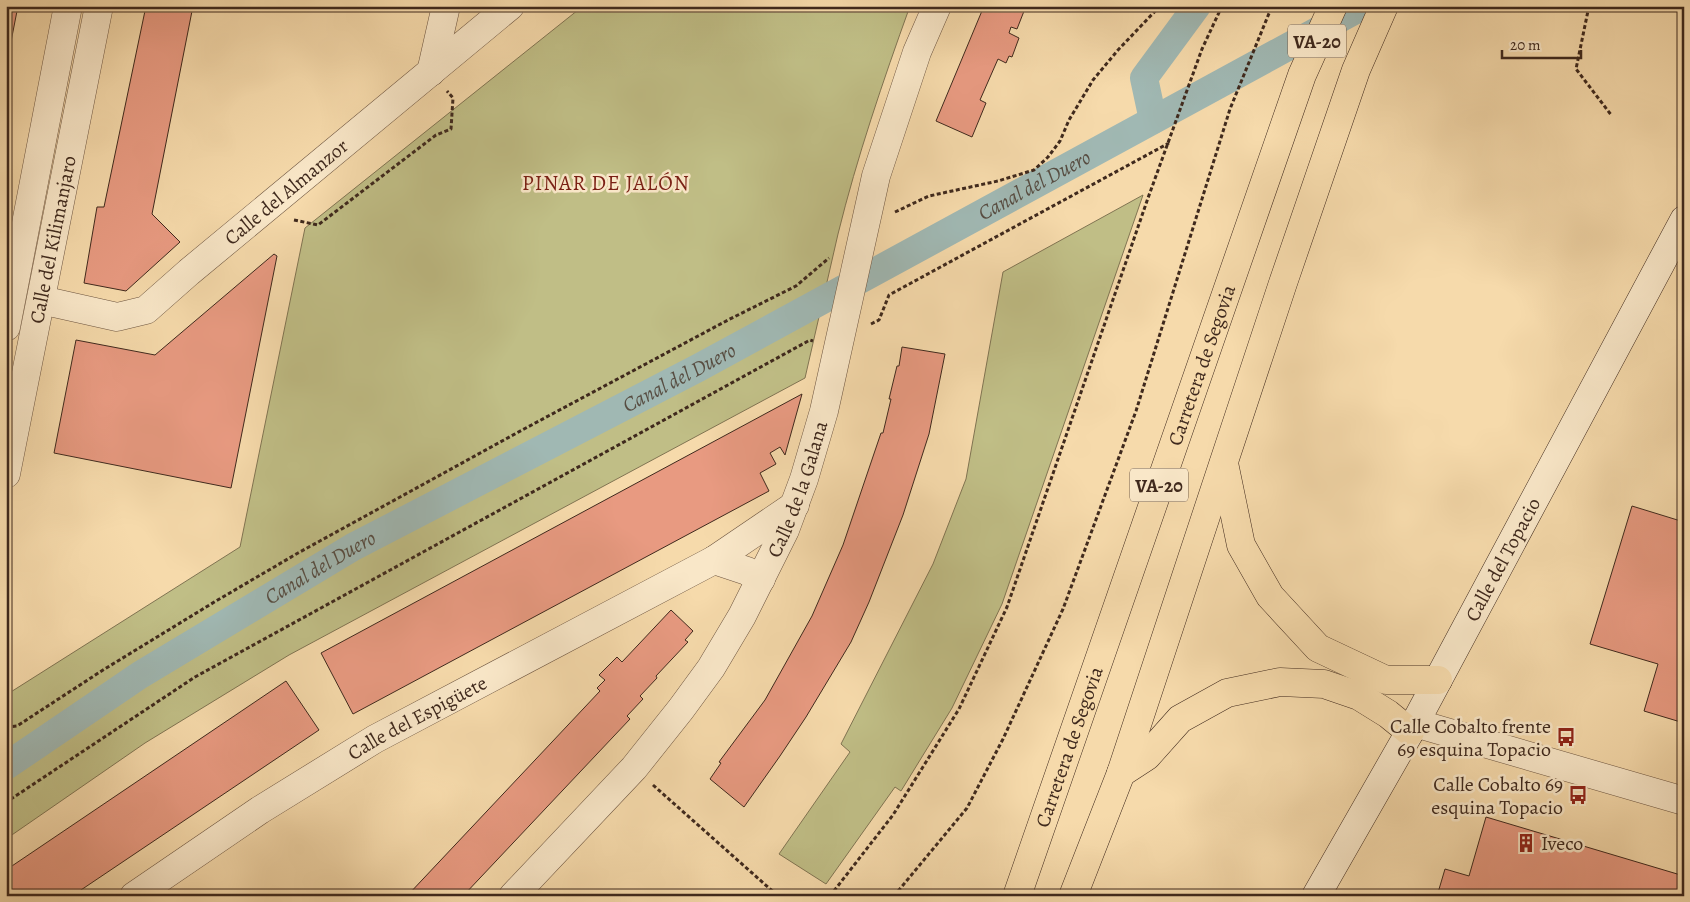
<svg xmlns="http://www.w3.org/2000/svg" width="1690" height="902" font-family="Alegreya,serif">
<rect width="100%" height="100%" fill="#f6daab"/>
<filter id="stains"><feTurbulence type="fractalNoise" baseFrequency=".004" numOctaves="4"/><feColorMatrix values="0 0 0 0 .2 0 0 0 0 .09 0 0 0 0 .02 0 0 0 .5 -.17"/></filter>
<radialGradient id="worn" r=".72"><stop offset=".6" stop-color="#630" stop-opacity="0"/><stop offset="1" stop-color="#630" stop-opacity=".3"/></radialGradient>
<path fill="#c0be86" stroke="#807452" d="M583 6H910C883 81 857 157 838 234 827 282 816 330 805 378L289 655 145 743 6 839V695L240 547 305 228Z
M1143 195 1002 604 952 708 901 791 895 787 826 884 779 854 850 752 841 744 933 564 966 479 1003 272Z"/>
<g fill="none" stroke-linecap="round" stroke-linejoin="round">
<g stroke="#a0b8b3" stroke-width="28">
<path d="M1153 120 1144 78 1197 6"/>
<path id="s1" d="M6 766 140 675 353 547 698 368 1363 6"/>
</g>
</g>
<path fill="#e89a81" stroke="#3f291d" d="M6 6H18L6 67Z
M146 6H193L152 214 180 242 126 291 84 283 97 207H104Z
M984 6H1026L1017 29 1011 27 1009 33 1019 38 1012 57 1009 56 1006 63 998 59 980 100 986 103 972 137 936 121Z
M274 254 277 256 231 488 54 453 76 340 155 355Z
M902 347 945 354 929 434 903 515 869 602 851 642 806 717 780 756 744 807 710 779 721 763 719 762 765 700 812 616 843 545 881 433H883L891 399H889L897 366H899Z
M802 394 785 455 780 447 770 453 776 464 760 473 769 491 353 714 321 653Z
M1632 506 1684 522V723L1644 711 1658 664 1590 644Z
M671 610 693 631 685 640 688 642 656 676 657 678 640 696 643 699 627 716 630 719 463 896H407L600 691 597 688 605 680 599 675 617 657 622 662Z
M286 681 319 730 72 896H6V870Z
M1486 817 1684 876V896H1437L1445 869 1469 876Z"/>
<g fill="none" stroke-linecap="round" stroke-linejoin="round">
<g stroke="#6d5540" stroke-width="29">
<g id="street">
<path d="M431 72 446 6"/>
<path id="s2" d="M41 300 117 317 146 310 189 272 510 6"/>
<path d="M6 327 68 6"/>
<path id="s3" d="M6 474 99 6"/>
<path d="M714 560 795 505"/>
<path d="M1415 723 1684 801"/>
<path id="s4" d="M134 896 260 810 375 739 714 560 747 571 761 579"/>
<path id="s5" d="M513 896 634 768 681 709 711 668 742 616 785 530 804 479 824 411 876 176 917 52 937 6"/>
</g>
</g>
<g stroke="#3f291d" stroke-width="29">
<g id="secondary">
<path id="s6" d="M1316 896 1415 723 1684 220"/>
</g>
</g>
<g stroke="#3f291d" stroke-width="29">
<g id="highway">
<path d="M1224 463 1241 545 1270 596 1318 648 1386 680H1438"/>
<path d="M1121 773 1147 756 1180 719 1227 693 1280 682 1324 684 1359 696 1388 714 1410 732"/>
<path id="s7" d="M1017 896 1302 75 1333 6"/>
<path d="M1073 896 1121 773 1283 283 1356 70 1384 6"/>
</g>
</g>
<path stroke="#3f291d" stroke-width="3" stroke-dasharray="4 2.5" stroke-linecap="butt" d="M1589 6 1576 69 1612 116
M895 212 929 196 998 181 1034 170 1048 157 1060 141 1069 120 1093 80 1118 50 1160 6
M294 220 318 225 436 135 451 129 453 98 447 91
M871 324 879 320 889 295 1169 143
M6 727 17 726 103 670 216 601 298 553 524 429 728 320 796 286 829 258
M653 785 778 896
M6 804 11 799 195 677 810 340 813 341
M830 896 893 815 959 709 1007 607 1148 198 1202 49 1222 6
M894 896 967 808 1003 739 1063 609 1136 411 1230 109 1272 6"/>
<use href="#street" stroke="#f9e7c8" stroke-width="28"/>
<use href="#secondary" stroke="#f9e7c8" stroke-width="28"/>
<use href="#highway" stroke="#f6daab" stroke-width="28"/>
</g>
<defs>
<g id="bus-bare" transform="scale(1.5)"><path d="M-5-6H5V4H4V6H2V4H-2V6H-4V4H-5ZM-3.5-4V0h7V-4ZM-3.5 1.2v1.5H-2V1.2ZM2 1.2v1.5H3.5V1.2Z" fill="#8f2418" stroke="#f9e7c8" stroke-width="2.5" paint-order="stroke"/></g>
<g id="building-bare" transform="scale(1.5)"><path d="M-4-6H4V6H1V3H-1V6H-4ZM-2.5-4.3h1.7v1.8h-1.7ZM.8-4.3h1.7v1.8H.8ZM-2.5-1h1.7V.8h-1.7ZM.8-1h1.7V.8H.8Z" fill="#8f2418" stroke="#f9e7c8" stroke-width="2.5" paint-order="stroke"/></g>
</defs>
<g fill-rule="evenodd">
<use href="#bus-bare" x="1566" y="737"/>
<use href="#bus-bare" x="1578" y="795"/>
<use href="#building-bare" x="1526" y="843"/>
</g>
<g text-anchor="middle" stroke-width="5" stroke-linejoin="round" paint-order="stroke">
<g fill="#f9e7c8" stroke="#776250" stroke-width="1">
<rect x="1288" y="24.5" width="58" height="33" rx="4"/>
<rect x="1130" y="468.5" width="58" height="33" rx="4"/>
</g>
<g font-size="19" font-weight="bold" fill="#3f291d">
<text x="1317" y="48">VA-20</text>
<text x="1159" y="492">VA-20</text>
</g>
<g font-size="20" fill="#3f291d" stroke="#f9e7c8">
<text dy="7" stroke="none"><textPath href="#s2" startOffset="291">Calle del Almanzor</textPath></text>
<text dy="7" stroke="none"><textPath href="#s3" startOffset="239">Calle del Kilimanjaro</textPath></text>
<text dy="7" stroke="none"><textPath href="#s7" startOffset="562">Carretera de Segovia</textPath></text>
<text dy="7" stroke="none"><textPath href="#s5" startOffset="502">Calle de la Galana</textPath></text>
<text dy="7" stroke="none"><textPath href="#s6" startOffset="385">Calle del Topacio</textPath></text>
<text dy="7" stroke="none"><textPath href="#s4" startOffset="335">Calle del Espigüete</textPath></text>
<text dy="7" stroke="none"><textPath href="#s7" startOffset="158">Carretera de Segovia</textPath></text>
</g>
<g font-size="20" fill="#3f291d" stroke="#f9e7c8" text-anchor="end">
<text x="1551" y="733">Calle Cobalto frente<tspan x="1551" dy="23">69 esquina Topacio</tspan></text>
<text x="1563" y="791">Calle Cobalto 69<tspan x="1563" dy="23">esquina Topacio</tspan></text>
<text x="1541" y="850" text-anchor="start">Iveco</text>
</g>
<g font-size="21" letter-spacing="1" fill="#7a1f14" stroke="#f9e7c8">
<text x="606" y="190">PINAR DE JALÓN</text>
</g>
<g font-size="21" font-style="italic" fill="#574d42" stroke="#f9e7c8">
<text dy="7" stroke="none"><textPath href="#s1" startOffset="1182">Canal del Duero</textPath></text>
<text dy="7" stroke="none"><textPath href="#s1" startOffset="778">Canal del Duero</textPath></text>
<text dy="7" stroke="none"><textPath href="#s1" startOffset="372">Canal del Duero</textPath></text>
</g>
</g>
<rect width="1690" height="902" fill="none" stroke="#f6daab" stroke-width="25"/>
<rect x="8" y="8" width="1675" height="887" fill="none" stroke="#3f291d" stroke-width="2.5"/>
<rect x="12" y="12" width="1665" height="877" fill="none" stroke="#3f291d"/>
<path d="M1502 50v8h79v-8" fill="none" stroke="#3f291d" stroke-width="2.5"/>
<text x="1510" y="50" font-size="15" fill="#3f291d" stroke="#f9e7c8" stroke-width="4" paint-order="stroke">20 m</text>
<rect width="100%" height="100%" filter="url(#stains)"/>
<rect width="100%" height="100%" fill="url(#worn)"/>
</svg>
